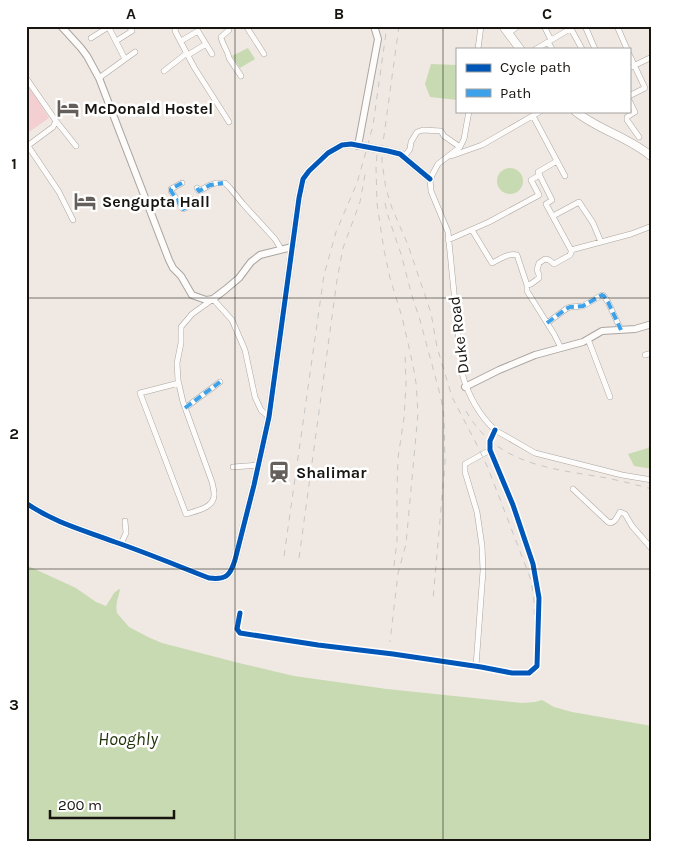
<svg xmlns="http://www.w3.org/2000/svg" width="678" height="867" font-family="Karla,sans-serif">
<rect width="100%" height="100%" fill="#f0e9e3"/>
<path fill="#f3cfd2" d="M26 81 49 118 26 134Z"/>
<path fill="#c8dab1" d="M248 48 255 59 240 68 232 56Z
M431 64 457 65V100L430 97 425 84Z
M497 181a13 13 0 1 1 26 0a13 13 0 1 1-26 0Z
M652 443V469L634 466 628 454 648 448Z
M26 565 76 588 96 602 106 606 114 593 119 589 120 590C118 598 115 605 117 613L129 627 150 638 162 643 239 663 294 676 387 689 522 703 535 702 542 700 554 707 572 712 652 726V841H26Z"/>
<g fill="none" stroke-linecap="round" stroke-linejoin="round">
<g stroke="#aaa5a0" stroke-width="6">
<path id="minor" d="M108 26 125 59
M176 26 175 31 194 67 229 122
M229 26V30L221 37C222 44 228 51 229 58L241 76
M246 26 264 54
M544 26 551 40
M585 26 595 49
M617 26 627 49
M570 27 582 49
M509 33 518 26
M91 38 110 26
M116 41 132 31 129 26
M181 41 198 31 212 54
M548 42 552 49
M478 49 481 26
M536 49 575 26
M629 54 645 88 629 96
M188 55 206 44
M629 68 652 57
M164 71 187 53
M26 78 56 121 53 127 26 147
M99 78 135 52
M629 100 635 112 627 117V120L639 137
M469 111 464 139 460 147 438 164 430 179 431 191 448 232 462 373C468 395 478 414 495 430L535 453 622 475 652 480
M533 116 565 176
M56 121 76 146
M28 146 59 192 73 220
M451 156 482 145 541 111
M404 157 410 149 411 142 417 132 423 130 441 131 444 136 460 147
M557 161 538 172 552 200 546 204 571 250 631 234 652 226
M182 183 171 189V191L183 209 192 205 191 199
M197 188 199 191 210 185 216 183H225L230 188 243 204 275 239 281 249
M553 216 579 202 593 223 601 242
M472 230 492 263C500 259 508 253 517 255L527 285V291L554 334 561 348
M448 240 489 222 539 195 531 180 540 175
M527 285 531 284 539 278V275L537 270 539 263 545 259 549 260 554 264 570 255 572 250
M547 323 566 309 570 307 583 306 602 295 604 296 608 302 621 330
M588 339 610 397
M645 355 652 353
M179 383 140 393 186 514C196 511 215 508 214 494 214 490 213 486 212 482L183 402 178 380 177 363 181 343V327L192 314 213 299 232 320 245 350 255 397 261 410 269 417
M185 408 220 382
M233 467 258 465
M573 489 608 522C614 525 617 517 620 512L625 514 632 526 652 549
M121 544 126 533 125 521
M240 613 237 629 240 633 318 645 393 654 481 667 512 673H529L537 666 539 598 533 564 513 505 490 450V441L495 430
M476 666 483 571 482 546 477 512 465 472V464L490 450"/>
</g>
<g stroke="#aaa5a0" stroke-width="8">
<path id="tertiary" d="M61 26 81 48 87 56 99 78 169 260 173 268 181 276 192 295 206 300 213 299 226 289 239 278 251 262 260 255 292 247
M358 146 378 39 374 26
M465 387 499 370 535 355 583 342 602 331 635 329 652 324
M26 503C55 523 83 530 115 542 147 553 178 566 209 578 226 580 230 576 235 560L254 485 269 417 299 198 303 179 309 171 328 153 342 145 351 144 388 151 400 154 430 179"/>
</g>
<g stroke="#aaa5a0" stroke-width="9">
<path id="primary" d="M503 26 520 49
M575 111C598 130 629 137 652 157"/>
</g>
<use href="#minor" stroke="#fdfcfb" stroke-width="5"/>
<use href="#tertiary" stroke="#fdfcfb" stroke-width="6"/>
<use href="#primary" stroke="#fdfcfb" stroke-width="8"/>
<path stroke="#c8c7c5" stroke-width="1" stroke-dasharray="6 6" stroke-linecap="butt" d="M399 26 382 150V162L386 189 392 208 408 245 431 313 437 347 452 397 475 441 488 468 531 580 534 600 535 641
M377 155 376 167 377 204 384 250 390 278 402 317 413 365 416 383 418 413 406 544 398 573 390 642
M385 203 388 216 401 254 412 296 420 320 441 398 444 417 445 464 433 599
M466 411C494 461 544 468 595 476 614 479 633 484 652 489
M284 556 324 275 336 232 357 183 367 148 373 125 387 26
M299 558 337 280 343 248 360 202 366 169
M394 566 397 541V489L398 458 404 418 406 385 405 351"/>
<path stroke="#3da2ea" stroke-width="4" stroke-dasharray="8 4" stroke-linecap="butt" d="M182 183 171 189V191L183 209 192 205 191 199
M197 188 199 191 210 185 223 183
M547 323 566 309 570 307 583 306 602 295 604 296 608 302 621 330
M185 408 220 382"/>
<g stroke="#fff" stroke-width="8">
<path id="cycleway" d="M26 503C55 523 83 530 115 542 147 553 178 566 209 578 226 580 230 576 235 560L254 485 269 417 299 198 303 179 309 171 328 153 342 145 351 144 388 151 400 154 430 179
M240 613 237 629 240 633 318 645 393 654 481 667 512 673H529L537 666 539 598 533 564 513 505 490 450V441L495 430"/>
</g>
<use href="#cycleway" stroke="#0057b8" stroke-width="5"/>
</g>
<path fill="none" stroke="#181410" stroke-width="1" stroke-opacity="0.55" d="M235 26V841M443 26V841M26 298H652M26 569H652"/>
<defs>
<g id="hotel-bare" transform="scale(1.725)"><path d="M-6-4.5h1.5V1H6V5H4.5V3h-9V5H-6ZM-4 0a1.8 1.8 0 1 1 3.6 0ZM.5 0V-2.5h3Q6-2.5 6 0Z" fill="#645f5a" stroke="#fff" stroke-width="2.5" paint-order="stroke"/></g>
<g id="station-bare" transform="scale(1.725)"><path d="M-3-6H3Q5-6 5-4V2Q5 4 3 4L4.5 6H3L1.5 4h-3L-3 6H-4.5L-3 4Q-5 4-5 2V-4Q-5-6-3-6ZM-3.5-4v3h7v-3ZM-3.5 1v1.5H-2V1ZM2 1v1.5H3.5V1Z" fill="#645f5a" stroke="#fff" stroke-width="2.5" paint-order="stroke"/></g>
</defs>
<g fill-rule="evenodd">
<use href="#hotel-bare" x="68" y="108"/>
<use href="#hotel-bare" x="85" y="201"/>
<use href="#station-bare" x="279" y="472"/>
</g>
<g text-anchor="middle" stroke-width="5" stroke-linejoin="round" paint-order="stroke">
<g font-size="16" font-weight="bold" fill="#181410" stroke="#fff" text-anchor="start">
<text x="84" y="114">McDonald Hostel</text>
<text x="102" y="207">Sengupta Hall</text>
<text x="296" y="478">Shalimar</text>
</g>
<g font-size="16" fill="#181410" stroke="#fff">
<text transform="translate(458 335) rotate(-97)" y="6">Duke Road</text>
</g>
<g font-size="18" font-style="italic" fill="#1f3007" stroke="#fff">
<text x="128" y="745">Hooghly</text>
</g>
</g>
<rect width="678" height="867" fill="none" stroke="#ffffff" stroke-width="55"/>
<rect x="456" y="48" width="175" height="65" fill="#ffffff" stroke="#a3a19f"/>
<rect x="466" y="64" width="25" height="8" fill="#0057b8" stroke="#a3a19f"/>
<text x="500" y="72" font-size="15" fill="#181410">Cycle path</text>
<rect x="466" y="89" width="25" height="8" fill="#3da2ea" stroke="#a3a19f"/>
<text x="500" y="98" font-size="15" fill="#181410">Path</text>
<path d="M50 810v8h124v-8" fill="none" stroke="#181410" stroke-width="2.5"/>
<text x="58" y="810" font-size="15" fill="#181410" stroke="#ffffff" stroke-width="4" paint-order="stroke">200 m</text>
<rect x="28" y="28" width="622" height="812" fill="none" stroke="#181410" stroke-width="2"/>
<g font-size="16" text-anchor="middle" font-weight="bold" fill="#181410">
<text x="131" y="19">A</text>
<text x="339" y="19">B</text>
<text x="547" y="19">C</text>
<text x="14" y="169">1</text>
<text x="14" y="439">2</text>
<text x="14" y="710">3</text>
</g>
</svg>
